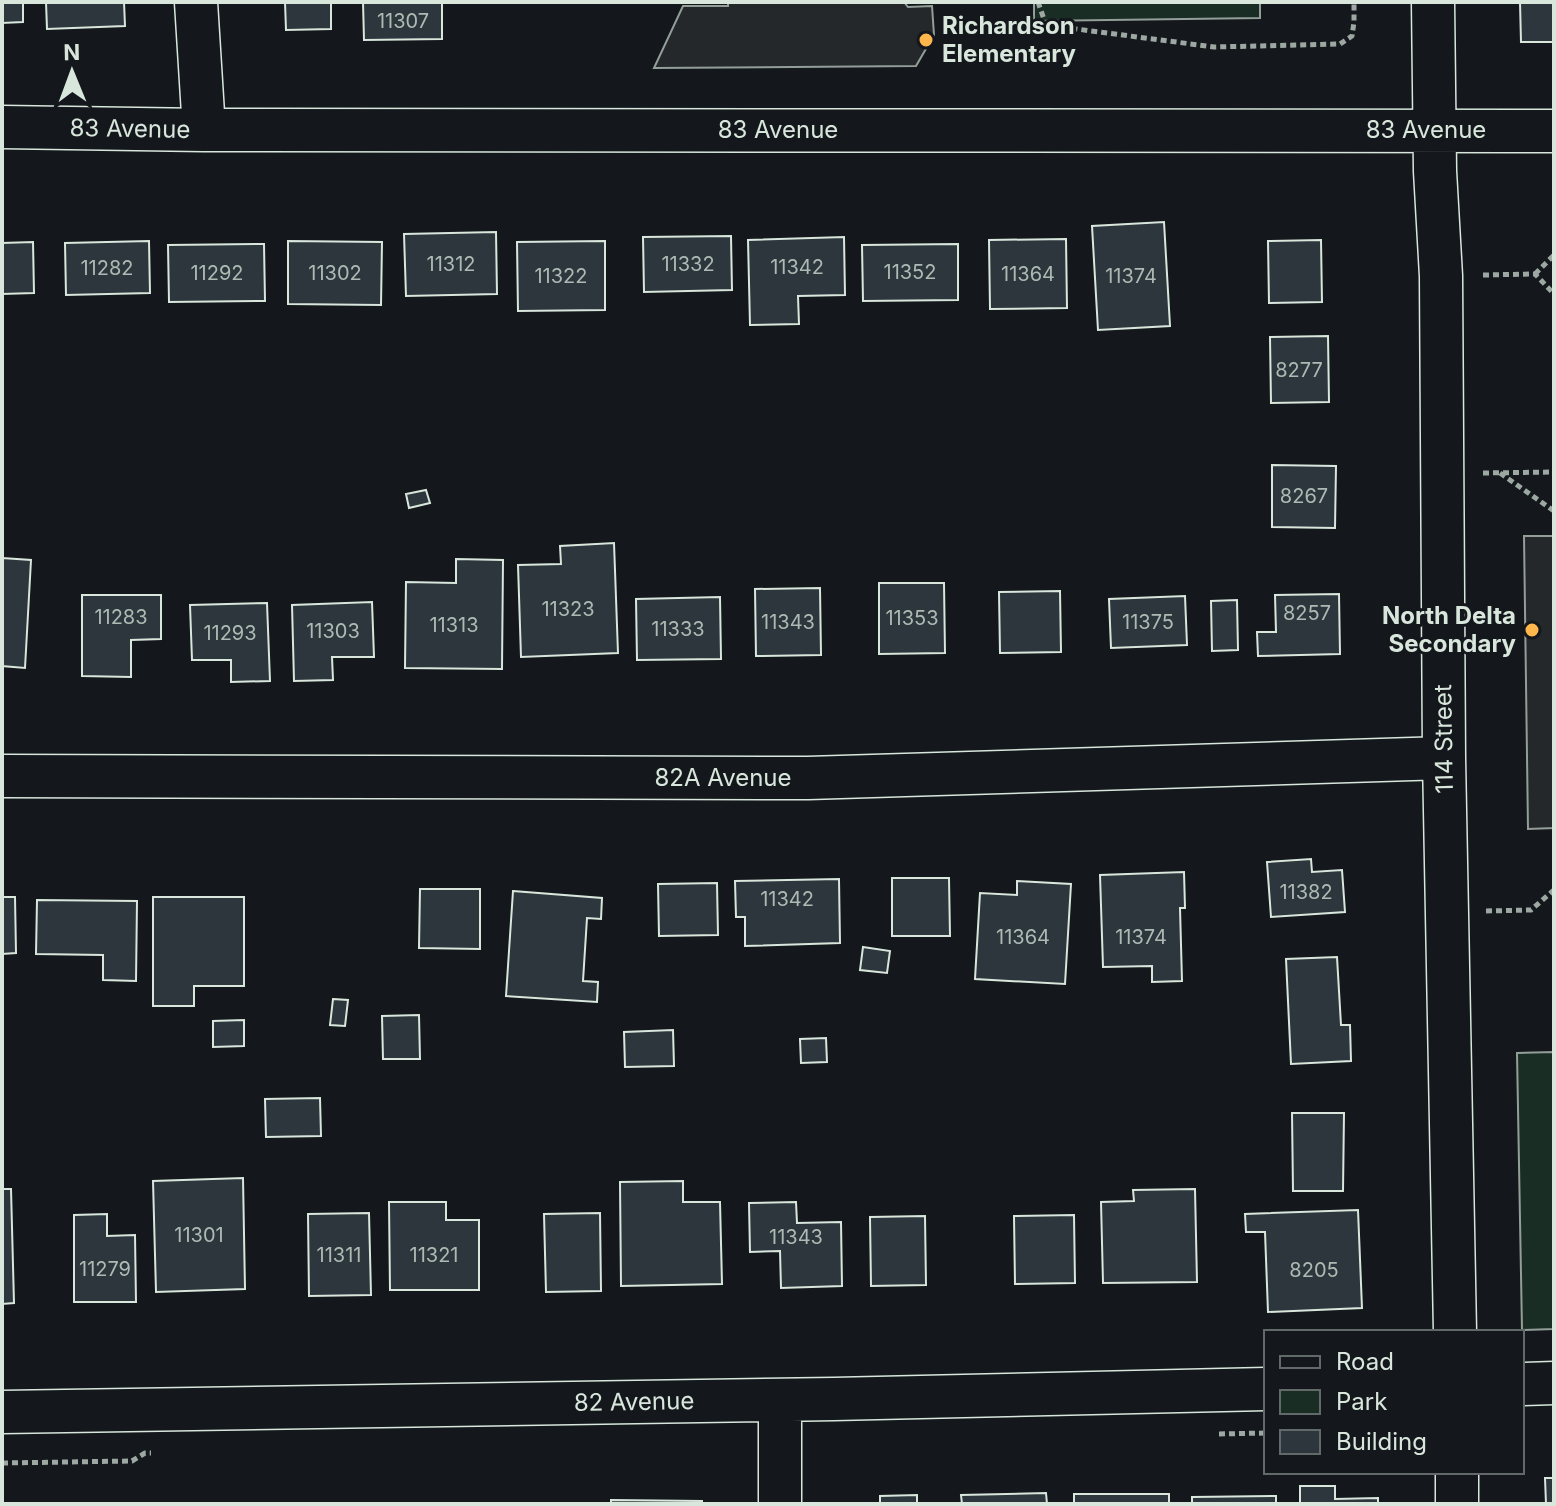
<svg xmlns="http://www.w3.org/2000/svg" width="1556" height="1506" font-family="Inter,sans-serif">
<rect width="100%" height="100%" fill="#14181c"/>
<path fill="#1a2d24" stroke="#939e99" stroke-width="2" d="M1034 2H1260V18L1034 21Z
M1554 1052V1329L1522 1330 1517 1053Z"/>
<path fill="#24282b" stroke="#939e99" stroke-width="2" d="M728 2H904L908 7 932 6 934 35 916 66 654 68 683 6H728Z
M1524 536H1554V828L1528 829Z"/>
<path fill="#2c363c" stroke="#d8e6dc" stroke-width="2" d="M2 2H23V22L2 23Z
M46 2H124L125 26 47 29Z
M285 2H331V29L286 30Z
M363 2H442V39L364 40Z
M1520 2H1554V42H1521Z
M1164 222 1170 326 1098 330 1092 226Z
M496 232 497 294 406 296 404 234Z
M731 236 732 290 644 292 643 237Z
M844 237 845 295 798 296 799 324 750 325 748 240Z
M1066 239 1067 308 990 309 989 240Z
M1321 240 1322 302 1269 303 1268 241Z
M149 241 150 293 66 295 65 243Z
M288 241 382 242 381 305 288 304Z
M605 241V310L518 311 517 242Z
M33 242 34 293 2 294V243Z
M264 244 265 301 169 302 168 245Z
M958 244V300L863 301 862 245Z
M1328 336 1329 402 1271 403 1270 337Z
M1272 465 1336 466 1335 528 1272 527Z
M426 490 430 503 409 508 406 494Z
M614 543 618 653 521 657 518 565 561 564 560 546Z
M2 558 31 560 25 668 2 666Z
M456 559 503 560 502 669 405 668 406 582 456 583Z
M879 583H944L945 653 879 654Z
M820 588 821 655 756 656 755 589Z
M1060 591 1061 652 1000 653 999 592Z
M1339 594 1340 654 1258 656 1257 632H1276L1275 595Z
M82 595H161V639L131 640V677L82 676Z
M1185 596 1187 645 1111 648 1109 599Z
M720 597 721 659 637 660 636 599Z
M1237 600 1238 650 1212 651 1211 601Z
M372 602 374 657H332L333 680 294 681 292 605Z
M267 603 270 681 231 682V660H192L190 605Z
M1311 859 1312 872 1342 870 1345 912 1271 917 1267 862Z
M1184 872 1185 908H1180L1182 981 1152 982V966L1103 967 1100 875Z
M892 878H949L950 936H892Z
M839 879 840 943 745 946V917H736L735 881Z
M1017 881 1071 884 1065 984 975 979 980 893 1017 895Z
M717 883 718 935 659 936 658 884Z
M420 889H480V949L419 948Z
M513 891 602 898 601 919 587 918 583 981 598 982 597 1002 506 996Z
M2 897H15L16 953 2 954Z
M153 897H244V986H194V1006H153Z
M37 900 137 901 136 981 103 980V955L36 954Z
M863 947 890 951 887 973 860 970Z
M1337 957 1341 1025H1350L1351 1061 1291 1064 1286 959Z
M333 999 348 1000 345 1026 330 1025Z
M419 1015 420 1059H383L382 1016Z
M244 1020V1046L213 1047V1021Z
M673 1030 674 1066 625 1067 624 1032Z
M826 1038 827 1062 801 1063 800 1039Z
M320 1098 321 1136 266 1137 265 1099Z
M1292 1113H1344L1343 1191H1293Z
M243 1178 245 1289 156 1292 153 1181Z
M683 1181V1202H720L722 1284 621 1286 620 1182Z
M2 1189H11L14 1303 2 1304Z
M1195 1189 1197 1282 1103 1283 1101 1202 1134 1201 1133 1190Z
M389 1202H446V1220H479V1290H390Z
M796 1202 797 1223 841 1222 842 1286 781 1288 780 1251 750 1252 749 1203Z
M1358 1210 1362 1308 1268 1312 1265 1232H1246L1245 1214Z
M369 1213 371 1295 309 1296 308 1214Z
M600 1213 601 1291 546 1292 544 1214Z
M107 1214V1236L135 1235 136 1302H74V1215Z
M1074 1215 1075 1283 1015 1284 1014 1216Z
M925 1216 926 1285 871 1286 870 1217Z
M1545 1478H1554V1504H1546Z
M1300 1486H1335V1499L1378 1498V1504H1300Z
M1046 1493 1047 1504H962L961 1495Z
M1074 1494H1169V1504H1074Z
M917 1495V1504H880V1496Z
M1276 1496V1504H1192V1497Z
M611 1500 702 1501V1504H611Z"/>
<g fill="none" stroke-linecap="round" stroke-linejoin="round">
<g stroke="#d8e6dc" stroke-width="45">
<path id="minor" d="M196 2 204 130
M1433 2 1435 171 1441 276 1444 758 1455 1332
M2 127 204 130 1554 131
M2 776 808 778 1444 758
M1522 1384 1554 1383
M780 1400V1504
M2 1412 834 1399 1266 1389
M1457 1472V1504"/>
</g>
<path stroke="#9da8a2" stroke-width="5" stroke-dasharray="6 4" stroke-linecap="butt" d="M1038 2 1046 25 1214 47 1340 44 1352 36 1354 22V2
M1535 274 1554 255
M1483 275 1535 274 1554 294
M1483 473 1554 472
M1500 473 1554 511
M1486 911 1531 910 1554 890
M1219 1434 1266 1433
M2 1463 132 1461 145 1453H151"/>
<use href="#minor" stroke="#14181c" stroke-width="42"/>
</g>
<g fill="#ffb74d" stroke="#14181c" stroke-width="3">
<circle cx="926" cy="40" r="8"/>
<circle cx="1532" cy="630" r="8"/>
</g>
<g text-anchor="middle" stroke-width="6" stroke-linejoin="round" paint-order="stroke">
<g font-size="20" fill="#adbab4">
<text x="403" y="28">11307</text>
<text x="451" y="271">11312</text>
<text x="688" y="271">11332</text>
<text x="797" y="274">11342</text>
<text x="107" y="275">11282</text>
<text x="910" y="279">11352</text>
<text x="217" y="280">11292</text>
<text x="335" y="280">11302</text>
<text x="1028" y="281">11364</text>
<text x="561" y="283">11322</text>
<text x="1131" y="283">11374</text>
<text x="1299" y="377">8277</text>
<text x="1304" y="503">8267</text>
<text x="568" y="616">11323</text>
<text x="1307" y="620">8257</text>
<text x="121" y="624">11283</text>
<text x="912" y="625">11353</text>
<text x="788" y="629">11343</text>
<text x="1148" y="629">11375</text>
<text x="454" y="632">11313</text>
<text x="678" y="636">11333</text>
<text x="333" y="638">11303</text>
<text x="230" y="640">11293</text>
<text x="1306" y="899">11382</text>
<text x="787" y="906">11342</text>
<text x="1023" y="944">11364</text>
<text x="1141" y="944">11374</text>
<text x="199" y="1242">11301</text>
<text x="796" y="1244">11343</text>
<text x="339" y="1262">11311</text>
<text x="434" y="1262">11321</text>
<text x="105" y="1276">11279</text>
<text x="1314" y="1277">8205</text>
</g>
<g font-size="24" font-weight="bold" fill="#d8e6dc" stroke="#14181c" text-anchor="start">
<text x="942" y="34">Richardson<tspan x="942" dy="28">Elementary</tspan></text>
<text x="1516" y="624" text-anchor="end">North Delta<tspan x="1516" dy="28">Secondary</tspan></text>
</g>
<g font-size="24" fill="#d8e6dc" stroke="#14181c">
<text transform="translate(130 129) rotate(1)" y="8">83 Avenue</text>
<text x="778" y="138">83 Avenue</text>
<text x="1426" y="138">83 Avenue</text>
<text transform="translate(1444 739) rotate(-91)" y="8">114 Street</text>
<text x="723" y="786">82A Avenue</text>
<text transform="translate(634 1402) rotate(-1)" y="8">82 Avenue</text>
</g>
</g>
<rect width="1556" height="1506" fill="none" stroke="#d8e6dc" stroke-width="8"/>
<rect x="1264" y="1330" width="260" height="144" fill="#14181c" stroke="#626a69" stroke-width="2"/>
<rect x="1280" y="1356" width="40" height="12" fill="#14181c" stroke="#626a69" stroke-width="2"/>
<text x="1336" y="1370" font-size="24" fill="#d8e6dc">Road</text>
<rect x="1280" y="1390" width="40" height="24" fill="#1a2d24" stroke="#626a69" stroke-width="2"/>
<text x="1336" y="1410" font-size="24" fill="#d8e6dc">Park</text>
<rect x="1280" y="1430" width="40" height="24" fill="#2c363c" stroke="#626a69" stroke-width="2"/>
<text x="1336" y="1450" font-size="24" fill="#d8e6dc">Building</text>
<g transform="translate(72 72) rotate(359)" stroke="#14181c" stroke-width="6" paint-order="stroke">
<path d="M0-6L14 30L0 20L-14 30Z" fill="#d8e6dc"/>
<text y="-12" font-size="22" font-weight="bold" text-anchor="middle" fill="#d8e6dc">N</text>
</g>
</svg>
